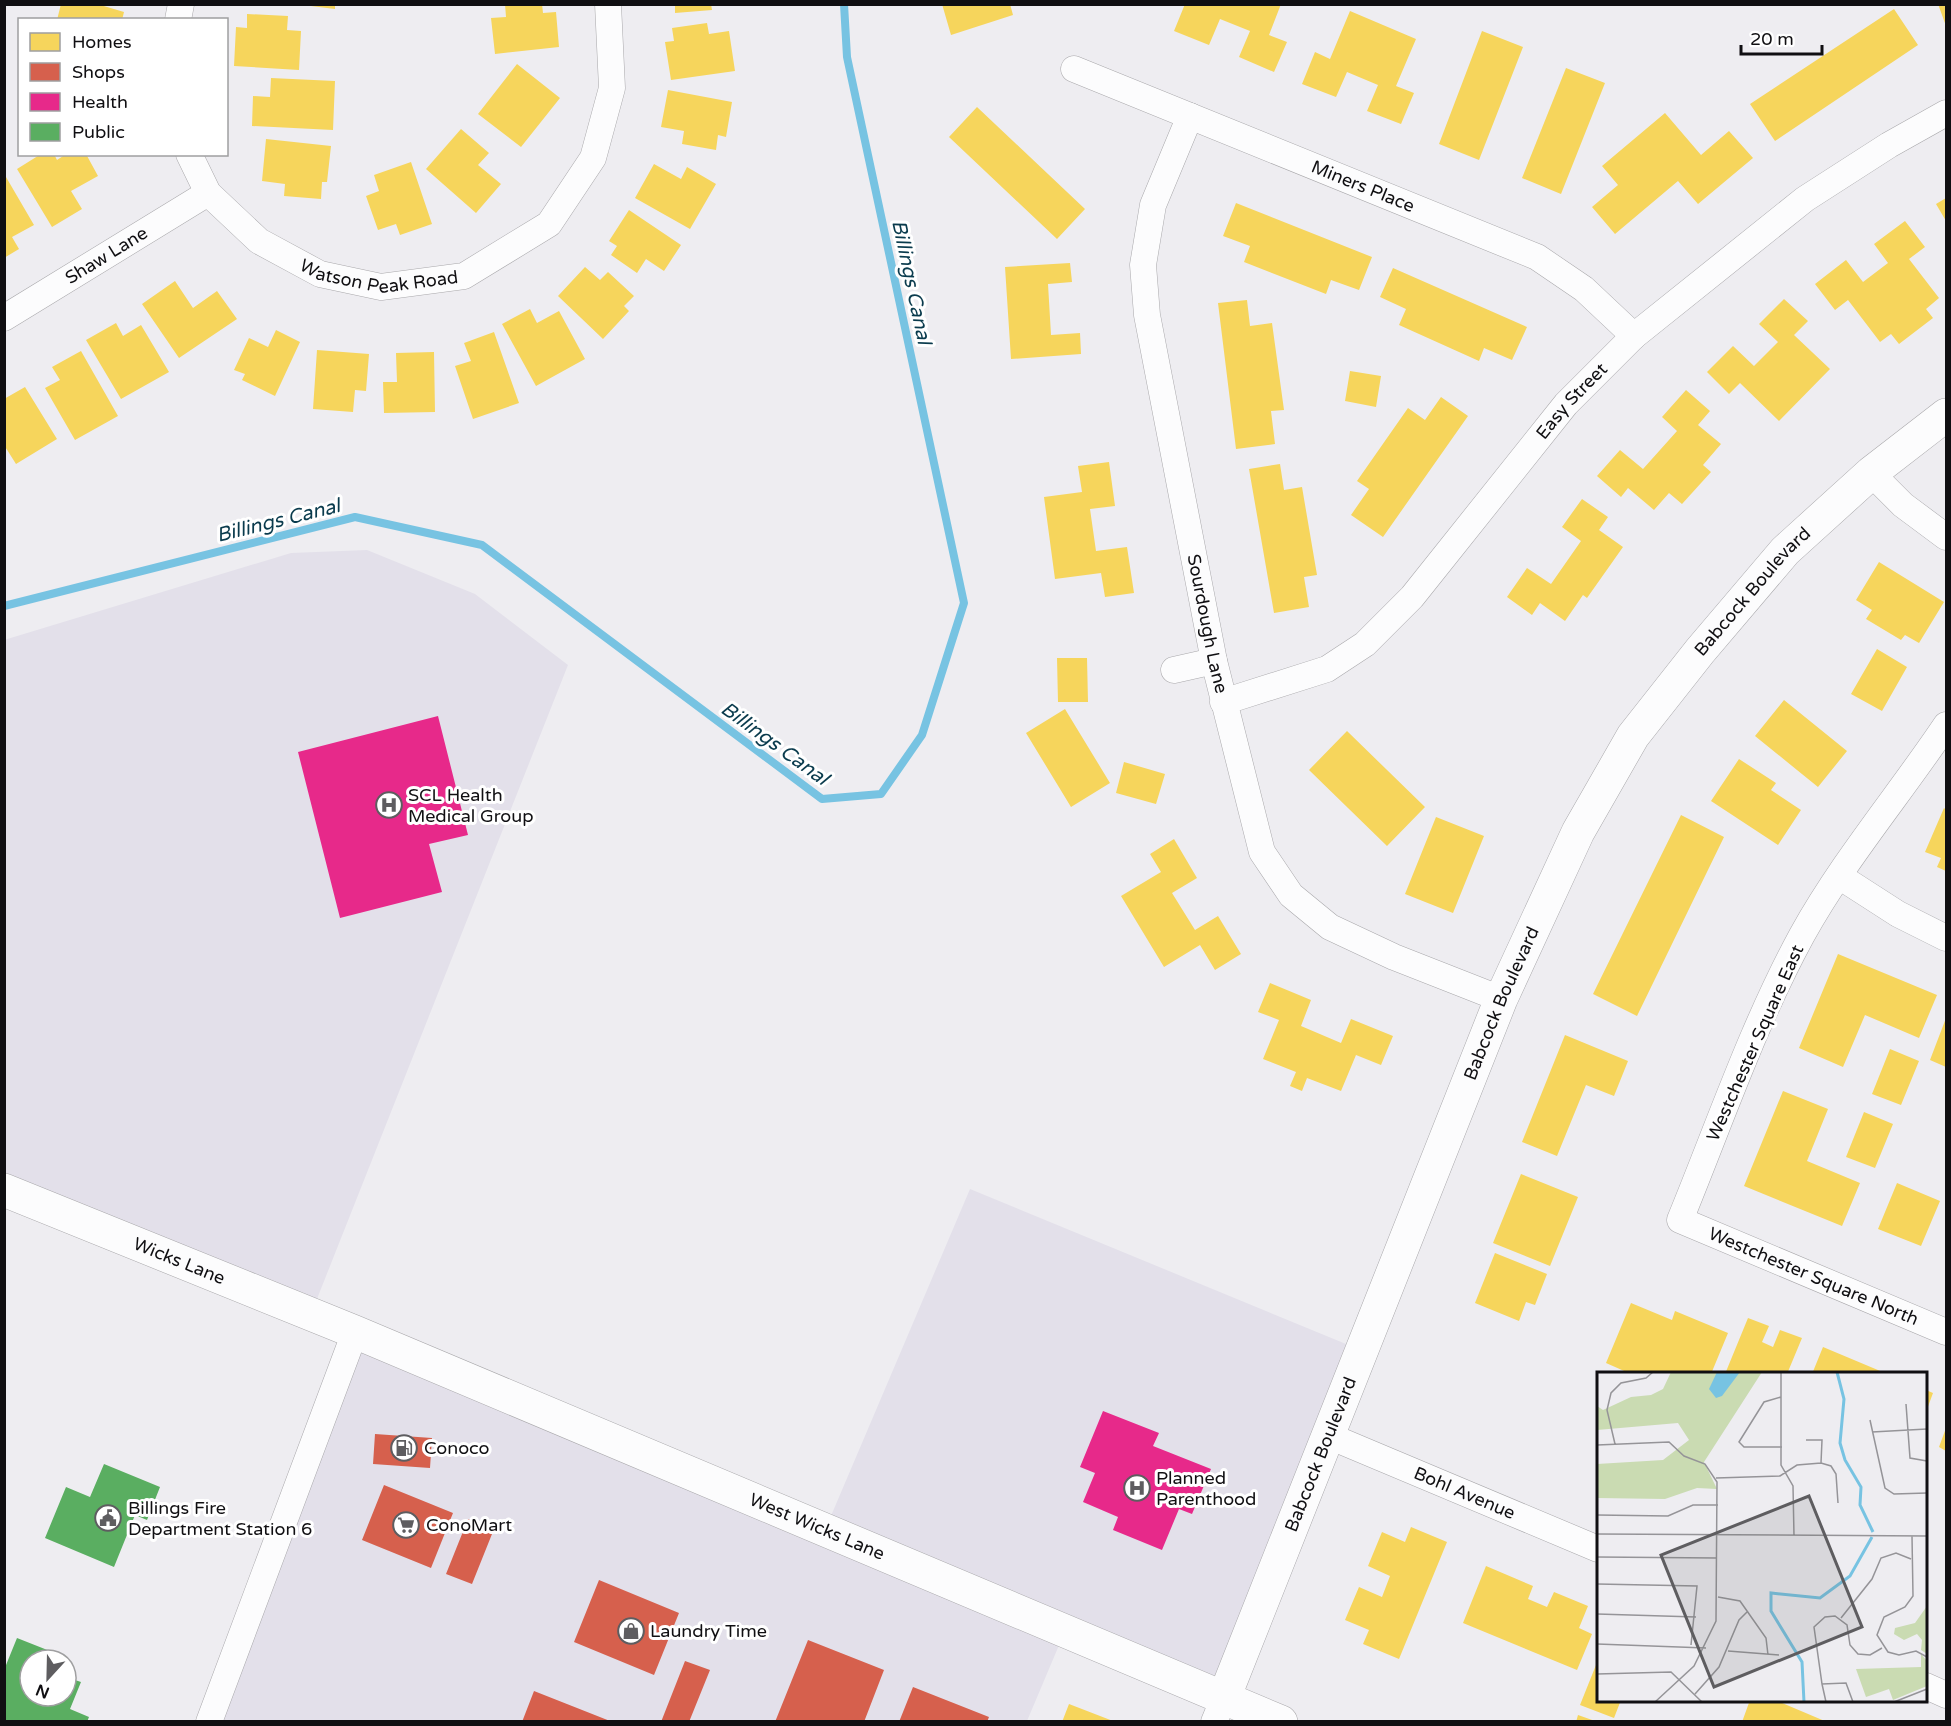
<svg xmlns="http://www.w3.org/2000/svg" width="1951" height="1726" font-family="'Varela Round',sans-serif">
<rect width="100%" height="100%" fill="#eeedf1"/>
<path fill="#e3e0ea" d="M367 550 475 594 568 665 311 1314 5 1190 4 640 291 553Z
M970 1189 1363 1351 1224 1698 1065 1631 1027 1721 209 1722 355 1332 825 1530Z"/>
<path fill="#f6d55c" d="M61 4H97L124 12 122 20H57Z
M295 4H335V9Z
M505 4H542L543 13 556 12 559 47 495 54 491 18 506 17Z
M675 4H711L712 10 675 13Z
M942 4H1010L1013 15 951 35Z
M1185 4H1281L1269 35 1287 42 1274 72 1239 57 1250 31 1220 19 1209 45 1174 31Z
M1938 4H1946V26Z
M1894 9 1918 45 1775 141 1750 104Z
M1350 11 1416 39 1396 86 1414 93 1401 124 1367 111 1378 85 1347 72 1336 97 1302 84 1315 52 1330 59Z
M247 14 288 16 287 30 301 31 299 70 234 66 236 27 247 28Z
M707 23 709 34 729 31 735 71 671 80 665 42 674 41 672 28Z
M1482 31 1523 47 1479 160 1439 144Z
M517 64 560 98 521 147 478 114Z
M1566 68 1605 83 1561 194 1522 178Z
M271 78 335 81 333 130 252 126 253 96 270 97Z
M668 90 732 102 726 137 718 135 716 150 682 144 684 131 661 127Z
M977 107 1085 209 1057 239 949 137Z
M1665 113 1701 155 1729 131 1753 158 1698 204 1678 181 1615 234 1592 207 1618 185 1602 166Z
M461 129 489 153 478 165 501 184 476 213 426 169Z
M266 139 331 146 327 182H322L321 199 284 196 285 184 262 181Z
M41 154H54L57 160 66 154H86L98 176 71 191 82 209 52 227 17 169Z
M411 162 432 224 400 235 396 224 378 230 366 196 379 191 374 175Z
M654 164 681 179 687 167 716 184 690 229 635 198Z
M6 177 34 225 12 237 19 249 4 258Z
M1946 198V221L1936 204Z
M1236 203 1372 257 1359 290 1331 280 1326 294 1244 262 1250 246 1223 236Z
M629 210 681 245 664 271 646 259 637 273 611 255 617 246 609 241Z
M1905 221 1925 247 1909 259 1939 298 1926 309 1933 318 1899 344 1891 334 1880 342 1848 300 1835 310 1815 284 1846 260 1863 282 1888 263 1874 244Z
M1070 263 1072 282 1048 284 1051 335 1080 333 1081 354 1011 359 1005 267Z
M585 267 600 280 608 272 634 296 624 306 629 311 603 339 558 296Z
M1393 268 1527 327 1512 360 1484 348 1479 361 1399 325 1406 309 1380 297Z
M175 281 193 308 217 291 237 319 179 358 142 304Z
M1784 299 1808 321 1794 335 1830 369 1779 421 1740 383 1729 394 1707 372 1733 346 1754 366 1778 342 1759 324Z
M1247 300 1250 326 1272 323 1284 410 1271 411 1275 444 1236 449 1218 303Z
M530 309 537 323 559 311 585 359 536 386 502 324Z
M116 323 123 336 141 325 169 372 121 399 86 340Z
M276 330 300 342 275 396 242 380 245 374 234 370 249 338 268 347Z
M494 332 519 403 473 419 455 366 471 361 464 343Z
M317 350 369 354 366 391 355 390 353 412 313 409Z
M81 351 118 416 75 440 45 388 60 380 52 367Z
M434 352 435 412 384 413 383 382H397L396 353Z
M1350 371 1381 376 1376 407 1345 401Z
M25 387 57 439 16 464 4 445V399Z
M1686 390 1710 411 1698 425 1721 444 1703 465 1711 472 1682 504 1669 493 1654 510 1628 488 1621 497 1597 476 1620 450 1643 469 1677 431 1662 417Z
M1441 397 1468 416 1383 537 1351 515 1369 489 1357 481 1408 408 1425 420Z
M1109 462 1115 506 1090 509 1096 551 1127 547 1134 593 1105 597 1101 573 1055 579 1044 497 1082 492 1078 466Z
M1280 464 1284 490 1302 487 1317 575 1304 577 1309 607 1274 613 1249 469Z
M1582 499 1608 517 1599 530 1623 547 1587 598 1583 595 1565 621 1540 603 1532 615 1507 597 1527 568 1551 584 1581 541 1562 527Z
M1879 562 1944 602 1919 643 1905 635 1901 640 1866 619 1872 610 1856 600Z
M1877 649 1907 667 1882 711 1851 694Z
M1057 658H1087L1088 702H1058Z
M1784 700 1847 751 1818 787 1755 736Z
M1065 709 1110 783 1071 807 1026 733Z
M1347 731 1425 807 1387 846 1309 770Z
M1739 759 1776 783 1771 790 1801 810 1778 845 1711 801Z
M1124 762 1165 774 1156 804 1116 793Z
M1944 808 1946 810V871L1937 867 1941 858 1925 852Z
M1681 815 1724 837 1637 1016 1593 994Z
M1436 817 1484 836 1453 913 1405 894Z
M1174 839 1197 878 1172 893 1195 930 1218 916 1241 954 1215 970 1200 945 1164 967 1121 896 1161 872 1150 854Z
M1838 954 1937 995 1919 1038 1865 1015 1843 1067 1799 1048Z
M1270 983 1311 1000 1301 1026 1341 1043 1351 1019 1393 1036 1381 1065 1356 1055 1341 1091 1307 1078 1302 1091 1290 1086 1296 1072 1263 1059 1279 1020 1258 1012Z
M1946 1018V1067L1930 1060Z
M1565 1035 1628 1061 1614 1096 1586 1085 1557 1156 1522 1142Z
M1890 1049 1919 1061 1901 1105 1872 1094Z
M1783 1091 1828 1109 1807 1161 1860 1183 1842 1226 1744 1186Z
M1864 1112 1893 1124 1875 1168 1846 1157Z
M1521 1174 1578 1197 1550 1266 1493 1243Z
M1897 1183 1940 1201 1921 1246 1878 1229Z
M1495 1253 1547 1274 1535 1305 1526 1302 1519 1321 1475 1303Z
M1631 1303 1672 1320 1675 1311 1728 1333 1711 1374H1631L1606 1363Z
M1748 1318 1769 1326 1762 1342 1773 1347 1780 1330 1802 1338 1787 1374H1725Z
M1823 1347 1885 1373V1374H1812Z
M1926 1390 1933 1393 1926 1412Z
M1946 1428V1451L1939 1447Z
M1411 1527 1447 1542 1399 1659 1363 1644 1369 1630 1345 1620 1359 1587 1382 1597 1390 1576 1368 1566 1382 1532 1405 1542Z
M1486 1566 1533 1586 1528 1599 1547 1607 1554 1592 1588 1606 1579 1628 1592 1634 1577 1670 1463 1623Z
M1598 1660V1700H1621L1614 1718 1580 1705Z
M1750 1700H1775L1827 1722H1742Z
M1069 1704 1113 1721V1722H1062Z
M1578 1715 1595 1721V1722H1576Z"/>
<path fill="#d6604d" d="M375 1434 432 1438 430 1468 373 1464Z
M384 1485 453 1513 431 1568 362 1540Z
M468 1519 494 1529 472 1584 446 1574Z
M599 1580 679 1613 654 1675 574 1642Z
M808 1640 884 1670 864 1722H775Z
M685 1661 710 1670 689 1722H661Z
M913 1687 989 1717 987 1722H899Z
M534 1691 610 1721V1722H522Z"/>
<path fill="#e7298a" d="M438 716 468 835 429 844 442 892 340 918 298 752Z
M1103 1411 1159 1433 1153 1446 1211 1469 1192 1514 1179 1509 1162 1550 1113 1530 1118 1517 1083 1502 1095 1473 1080 1467Z"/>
<path fill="#5aae61" d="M104 1464 160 1487 147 1520 135 1515 114 1567 45 1538 66 1487 90 1497Z
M17 1638 60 1655 58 1660H30V1696H66V1677L81 1682 70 1709 89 1717 87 1722H4V1670Z"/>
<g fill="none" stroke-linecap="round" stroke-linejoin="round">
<path stroke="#77c3e2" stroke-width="8" d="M4 606 355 517 482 545 822 799 881 794 922 735 964 603 847 57 844 4"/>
<g stroke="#a9a8ab" stroke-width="27">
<g id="street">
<path d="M178 20 181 4"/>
<path id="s1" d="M1074 69 1537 257 1584 289 1634 336"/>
<path id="s2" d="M1190 116 1153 205 1143 265 1147 315 1214 661 1262 852 1291 895 1330 927 1394 957 1501 999"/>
<path id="s3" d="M189 154 208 193 259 241 320 274 381 287 464 276 549 224 593 158 612 88 608 4"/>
<path id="s4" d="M4 318 208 193"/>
<path d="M1871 473 1903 505 1946 537"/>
<path d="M1174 670 1214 661"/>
<path id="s5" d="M1223 702 1327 669 1365 644 1412 597 1566 404 1634 336 1805 199 1889 145 1946 113"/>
<path id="s6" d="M1946 725C1899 795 1843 861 1802 935 1753 1025 1719 1125 1680 1220L1946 1332"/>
<path d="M1839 876 1898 914 1946 938"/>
<path id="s7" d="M1329 1436 1598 1549"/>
<path d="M1926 1686 1946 1695"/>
<path d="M209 1722 355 1332"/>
<path d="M1214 1722 1224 1698"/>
</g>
</g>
<g stroke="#a9a8ab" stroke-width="34">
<g id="secondary">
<path id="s8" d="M4 1190 355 1332 1281 1722"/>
<path id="s9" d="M1224 1698 1501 999 1578 832 1633 736 1700 651 1785 551 1871 473 1946 415"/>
</g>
</g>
<use href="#street" stroke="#fcfcfd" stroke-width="26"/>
<use href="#secondary" stroke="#fcfcfd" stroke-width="33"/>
</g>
<defs>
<g id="hospital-ring" transform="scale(1.35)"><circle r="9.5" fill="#fff" stroke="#5e5d60" stroke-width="1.5"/><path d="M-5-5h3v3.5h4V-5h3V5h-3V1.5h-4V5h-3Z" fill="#5e5d60"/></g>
<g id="fuel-ring" transform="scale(1.35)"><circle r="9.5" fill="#fff" stroke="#5e5d60" stroke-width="1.5"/><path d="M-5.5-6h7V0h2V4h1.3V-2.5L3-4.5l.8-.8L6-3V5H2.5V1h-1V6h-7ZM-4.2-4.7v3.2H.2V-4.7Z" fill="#5e5d60"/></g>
<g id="civic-ring" transform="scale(1.35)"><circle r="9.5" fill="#fff" stroke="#5e5d60" stroke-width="1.5"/><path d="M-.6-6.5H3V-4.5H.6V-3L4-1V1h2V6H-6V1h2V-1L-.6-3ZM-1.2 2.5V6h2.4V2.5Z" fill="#5e5d60"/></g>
<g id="supermarket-ring" transform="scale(1.35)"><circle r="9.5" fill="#fff" stroke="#5e5d60" stroke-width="1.5"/><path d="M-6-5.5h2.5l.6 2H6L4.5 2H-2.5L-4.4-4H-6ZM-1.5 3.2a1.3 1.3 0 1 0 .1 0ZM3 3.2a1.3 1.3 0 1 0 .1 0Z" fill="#5e5d60"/></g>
<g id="shop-ring" transform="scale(1.35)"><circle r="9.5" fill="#fff" stroke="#5e5d60" stroke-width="1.5"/><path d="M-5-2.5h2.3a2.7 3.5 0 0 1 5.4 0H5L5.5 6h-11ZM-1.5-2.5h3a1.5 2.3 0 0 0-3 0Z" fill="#5e5d60"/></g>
</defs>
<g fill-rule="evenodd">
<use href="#hospital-ring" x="389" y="805"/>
<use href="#fuel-ring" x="404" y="1448"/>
<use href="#hospital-ring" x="1137" y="1488"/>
<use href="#civic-ring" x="108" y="1518"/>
<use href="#supermarket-ring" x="406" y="1525"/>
<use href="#shop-ring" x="631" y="1631"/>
</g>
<g text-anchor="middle" stroke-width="6" stroke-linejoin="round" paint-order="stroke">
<g font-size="18" fill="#100f12" stroke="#fff">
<text dy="6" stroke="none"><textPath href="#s1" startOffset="312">Miners Place</textPath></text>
<text dy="6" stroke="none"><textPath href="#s4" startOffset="120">Shaw Lane</textPath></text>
<text dy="6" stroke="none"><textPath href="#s3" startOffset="242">Watson Peak Road</textPath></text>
<text dy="6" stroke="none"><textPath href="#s5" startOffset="474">Easy Street</textPath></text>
<text dy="6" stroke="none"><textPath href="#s9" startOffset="1234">Babcock Boulevard</textPath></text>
<text dy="6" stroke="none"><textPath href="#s2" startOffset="522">Sourdough Lane</textPath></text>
<text dy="6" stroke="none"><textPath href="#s9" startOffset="748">Babcock Boulevard</textPath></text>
<text transform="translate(1755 1043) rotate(-66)" y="6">Westchester Square East</text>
<text dy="6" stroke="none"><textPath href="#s8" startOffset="189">Wicks Lane</textPath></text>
<text dy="6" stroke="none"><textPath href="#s6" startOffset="710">Westchester Square North</textPath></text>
<text dy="6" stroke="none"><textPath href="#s9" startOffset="262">Babcock Boulevard</textPath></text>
<text dy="6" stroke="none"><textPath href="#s7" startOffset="147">Bohl Avenue</textPath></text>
<text dy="6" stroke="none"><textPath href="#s8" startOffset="880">West Wicks Lane</textPath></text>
</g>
<g font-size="18" fill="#100f12" stroke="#fff" text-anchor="start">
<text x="408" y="801">SCL Health<tspan x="408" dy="21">Medical Group</tspan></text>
<text x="424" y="1454">Conoco</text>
<text x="1156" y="1484">Planned<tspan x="1156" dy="21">Parenthood</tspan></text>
<text x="128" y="1514">Billings Fire<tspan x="128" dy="21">Department Station 6</tspan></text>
<text x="426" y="1531">ConoMart</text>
<text x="650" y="1637">Laundry Time</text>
</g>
<g font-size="20" font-style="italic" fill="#0a3b4d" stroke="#fff">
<text transform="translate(912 282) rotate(78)" y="7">Billings Canal</text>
<text transform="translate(278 520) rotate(-14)" y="7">Billings Canal</text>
<text transform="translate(775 743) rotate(36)" y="7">Billings Canal</text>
</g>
</g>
<g transform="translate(1597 1372)">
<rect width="330" height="330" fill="#eeedf1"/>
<path d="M74 0H165L107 90 120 117 100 116 68 127 0 126V92L66 88 92 68 81 51 0 58V34L6 38 34 25 54 23 66 17ZM330 234V282L324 278 325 268 320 262 307 268 297 262 298 256 318 251ZM324 282 330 289V314L296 328 292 317 269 325 259 297 324 295Z" fill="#cadbb2"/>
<path d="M120 0H143L125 24 119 26 112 17Z" fill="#77c3e2"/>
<path fill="none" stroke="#77c3e2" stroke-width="3" d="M240 0 247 27 243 71 248 88 264 115 263 133 276 160M207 330 205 290 174 239V221L223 226 253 204 275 165"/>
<path fill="none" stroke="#959498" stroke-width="1.5" d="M184 0V93L196 114 197 164M184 25 167 30 142 70 147 75H185M309 32 313 86 330 89M273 48 288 116 297 122 330 121M275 60 330 57M209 68H225L224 91M18 72 10 38 14 21 24 11 49 6 56 0M0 73 72 70 87 84 108 92 120 110 119 249 97 294 58 330M119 106 183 104 200 93 224 91 234 94 239 102 241 131M0 143 71 144 96 133H121M0 162 330 164M315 164 316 224 308 235 287 245 280 263 291 280 302 283 319 279 330 285M0 185 120 186M0 212 100 214 94 273M121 225 143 229 169 266 171 283M0 242 99 245M244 246 275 207 284 186 299 181 314 187M0 272 109 276M131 279 182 283M0 302 74 300 105 330M225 312 229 330M98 322 122 295 142 248 151 239M133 330H178M256 330 249 311 225 312 217 255 228 245 238 244 250 253 253 273 261 282 273 283 285 276M297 330 330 317"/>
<path fill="#5e5d60" fill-opacity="0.15" stroke="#5e5d60" stroke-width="3" d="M212 124 265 255 117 315 64 183Z"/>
<rect width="330" height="330" fill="none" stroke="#100f12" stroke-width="3"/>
</g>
<rect width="1951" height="1726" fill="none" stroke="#100f12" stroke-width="12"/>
<rect x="18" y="18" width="210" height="138" fill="#ffffff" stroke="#9f9fa0" stroke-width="1.5"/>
<rect x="30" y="33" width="30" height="18" fill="#f6d55c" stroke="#9f9fa0" stroke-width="1.5"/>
<text x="72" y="48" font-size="18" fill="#100f12">Homes</text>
<rect x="30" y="63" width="30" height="18" fill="#d6604d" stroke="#9f9fa0" stroke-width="1.5"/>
<text x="72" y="78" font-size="18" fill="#100f12">Shops</text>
<rect x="30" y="93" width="30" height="18" fill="#e7298a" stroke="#9f9fa0" stroke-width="1.5"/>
<text x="72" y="108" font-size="18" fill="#100f12">Health</text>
<rect x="30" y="123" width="30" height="18" fill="#5aae61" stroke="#9f9fa0" stroke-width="1.5"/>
<text x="72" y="138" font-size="18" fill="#100f12">Public</text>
<g transform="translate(48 1678) rotate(202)"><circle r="28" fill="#ffffff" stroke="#9f9fa0" stroke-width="1.5"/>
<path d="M0-4.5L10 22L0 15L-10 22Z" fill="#5e5d60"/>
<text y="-9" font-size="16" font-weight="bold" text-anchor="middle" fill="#100f12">N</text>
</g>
<path d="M1741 45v9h81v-9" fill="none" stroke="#100f12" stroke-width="3"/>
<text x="1750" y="45" font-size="18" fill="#100f12" stroke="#ffffff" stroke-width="4.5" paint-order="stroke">20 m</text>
</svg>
